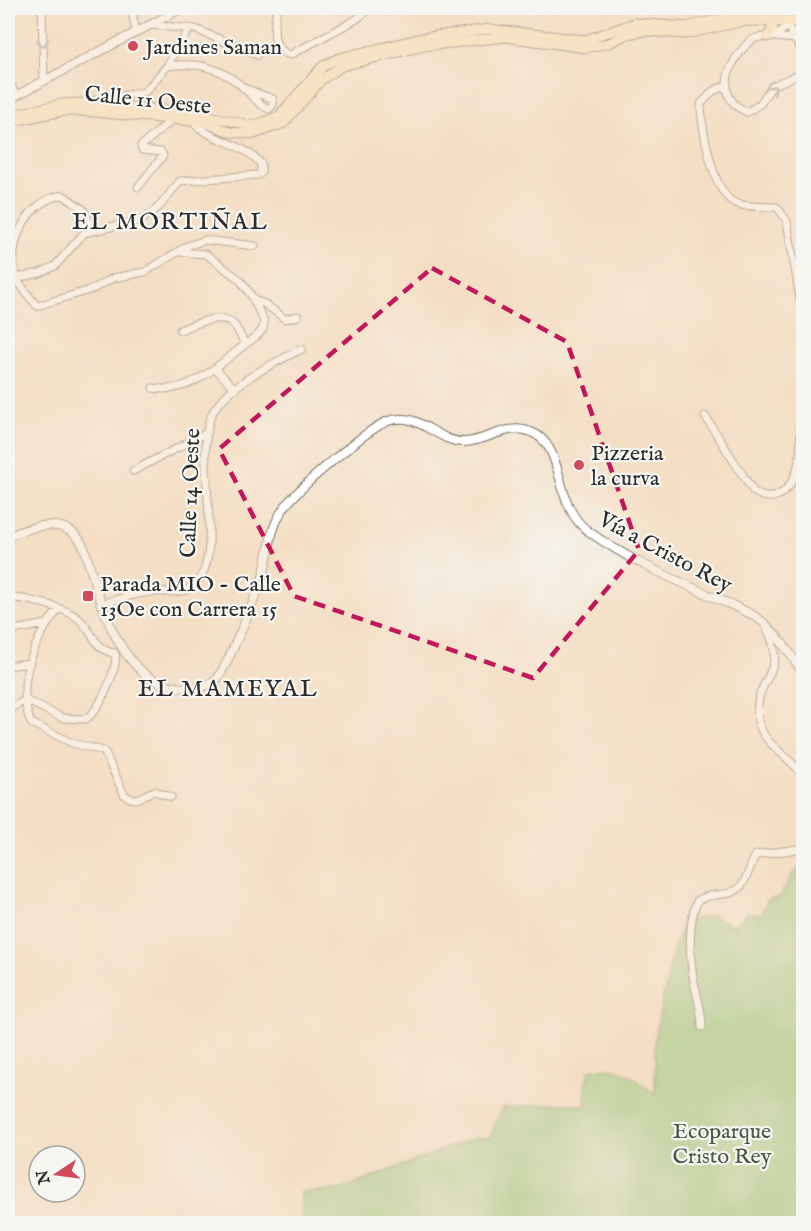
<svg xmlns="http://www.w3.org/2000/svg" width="811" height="1231" font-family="'IM FELL English',serif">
<rect width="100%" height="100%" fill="#f6f6f2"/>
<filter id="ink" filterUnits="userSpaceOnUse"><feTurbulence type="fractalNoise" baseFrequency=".0167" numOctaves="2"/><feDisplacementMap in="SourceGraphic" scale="12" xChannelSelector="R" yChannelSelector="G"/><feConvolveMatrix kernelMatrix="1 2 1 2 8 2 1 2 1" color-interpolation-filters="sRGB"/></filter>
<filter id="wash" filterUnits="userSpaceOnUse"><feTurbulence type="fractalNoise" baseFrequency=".008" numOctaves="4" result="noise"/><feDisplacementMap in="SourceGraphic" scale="24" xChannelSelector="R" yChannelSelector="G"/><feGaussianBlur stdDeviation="1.35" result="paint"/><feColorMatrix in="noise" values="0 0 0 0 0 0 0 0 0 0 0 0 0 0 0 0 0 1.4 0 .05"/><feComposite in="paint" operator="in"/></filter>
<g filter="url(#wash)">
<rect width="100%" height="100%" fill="#f4dfc4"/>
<path fill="#8ec87d" stroke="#5c7a54" stroke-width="1.5" d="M803 867V1223H302L301 1192 340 1190 476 1137 490 1138 503 1107C529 1108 563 1100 586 1106L585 1087 589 1070C619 1063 633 1076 655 1095V1036L674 948 685 922 712 916 734 926 747 913 761 915 768 900 780 897 793 873Z"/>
</g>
<g filter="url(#ink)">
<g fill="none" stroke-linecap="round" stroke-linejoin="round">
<g stroke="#716a61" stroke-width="9">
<path id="minor" d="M42 8 44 79
M131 8 136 31
M206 8H234
M277 8C274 25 269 49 290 55L355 20 371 8
M787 23 794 39 804 51
M149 25 195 29 257 55
M773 37 783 30 792 8
M794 39C782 38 767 35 756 38 749 40 746 45 742 50 725 70 717 99 747 112L760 104 772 86 804 72
M167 66C200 62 223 67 248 92 254 98 261 107 269 109L273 105V99L244 88
M8 79 16 95
M725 86 713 91 701 104C701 126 713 194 735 203 747 208 765 206 777 207L787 221 804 322
M91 101 145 92 167 66 190 28
M138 187 163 156 161 152 142 150 141 146 173 119
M93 229 84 210 63 195C29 199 6 242 16 275 19 286 30 297 37 306L93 289 113 278 145 272 187 246 205 240 255 246
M17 278 40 273 55 266 84 233 142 220 159 207 180 181 258 175 261 173V164C242 141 211 142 192 121
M253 300 265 304 285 319 298 316
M180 330C192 325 221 312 232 323 238 328 241 338 245 344
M215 368 235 389
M153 388C194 396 225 357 257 336L263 329 264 321 251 295 240 280 206 254 180 252
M705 416 753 491C777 509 795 485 799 461 804 440 796 421 804 397
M133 471 208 432
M8 597C28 599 63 606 79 619 92 630 96 652 115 653
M100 604C115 600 130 595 145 593 161 589 179 597 193 586 229 559 191 449 213 412 229 384 274 363 302 349
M58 610C33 640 15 685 31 723L72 743 104 751 124 794C136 805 141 795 154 791L171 797
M767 629C790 674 752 677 758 720 762 745 792 757 804 777
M8 631 47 624
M8 666 29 663
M25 700 63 718 86 719C99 711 119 668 115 653
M8 710 25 700
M702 1027C702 1010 697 997 694 981 689 957 688 924 697 901 710 891 730 899 741 886 749 876 750 864 756 855L804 848"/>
</g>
<g stroke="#716a61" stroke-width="10">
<path id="tertiary" d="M8 100 182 8
M8 537C34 524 71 515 85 550 97 592 116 669 164 684 178 689 205 691 216 680 225 672 260 587 264 573 269 552 270 529 282 511 293 492 367 429 388 421 419 410 436 442 464 442 487 442 507 422 531 432 567 446 552 505 588 531 625 558 669 577 711 596 728 604 750 611 764 623 780 637 792 657 804 674"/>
</g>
<g stroke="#716a61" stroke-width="11">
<path id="secondary" d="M767 37 773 28 769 21
M8 116 62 104 83 103 191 112 254 126 279 116 323 66 339 58 422 38 489 29 585 40 635 23 686 27 743 14 804 15
M8 122 63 111H83L204 122 230 132 254 134 284 123 321 80 342 66 424 46 506 37 586 48 609 43 627 34 645 31 686 34 744 21 804 22"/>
</g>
<use href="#minor" stroke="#fff" stroke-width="7"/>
<use href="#tertiary" stroke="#fff" stroke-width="8"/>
<use href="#secondary" stroke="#fae7c3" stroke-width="9"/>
</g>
<defs><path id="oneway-chevron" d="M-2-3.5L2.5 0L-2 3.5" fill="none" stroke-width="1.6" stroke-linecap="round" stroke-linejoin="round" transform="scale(1.5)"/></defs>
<g stroke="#a0a0a0">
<use href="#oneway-chevron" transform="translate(43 43) rotate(89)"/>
<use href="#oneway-chevron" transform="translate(773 89) rotate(-43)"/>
</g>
</g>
<path d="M0 0H811V1231H0ZM432 268 567 342 639 550 533 678 294 596 219 449Z" fill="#f4dfc4" fill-opacity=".55" fill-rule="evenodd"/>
<path fill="none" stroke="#c2185b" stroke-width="4.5" stroke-dasharray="12 8" stroke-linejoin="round" d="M432 268 567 342 639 550 533 678 294 596 219 449Z"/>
<g fill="#d1495b" stroke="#f6f6f2" stroke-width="2">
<circle cx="133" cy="46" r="6"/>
<circle cx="579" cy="465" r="6"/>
<rect x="82" y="590" width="12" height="12" rx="3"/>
</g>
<g text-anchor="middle" stroke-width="4.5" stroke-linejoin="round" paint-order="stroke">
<g font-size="22" fill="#2b2b2b" stroke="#f6f6f2" text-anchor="start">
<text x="145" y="54">Jardines Saman</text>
<text x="591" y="460">Pizzeria<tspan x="591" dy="25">la curva</tspan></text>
<text x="100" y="591">Parada MIO - Calle<tspan x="100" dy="25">13Oe con Carrera 15</tspan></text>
</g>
<g font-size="22" fill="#2b2b2b" stroke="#f6f6f2">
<text transform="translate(148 99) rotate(6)" y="8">Calle 11 Oeste</text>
<text transform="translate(189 493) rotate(-88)" y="8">Calle 14 Oeste</text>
<text transform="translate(666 551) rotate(28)" y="8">Vía a Cristo Rey</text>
</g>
<g font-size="22" fill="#495a44" stroke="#f6f6f2">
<text x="722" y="1138">Ecoparque<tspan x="722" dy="25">Cristo Rey</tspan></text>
</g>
<g font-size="24" letter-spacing="1.5" fill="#2b2b2b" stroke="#f6f6f2">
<text x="170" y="229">EL MORTIÑAL</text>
<text x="228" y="696">EL MAMEYAL</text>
</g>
</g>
<rect width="811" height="1231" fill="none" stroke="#f6f6f2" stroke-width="30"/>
<g transform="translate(57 1174) rotate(257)"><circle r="28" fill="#f6f6f2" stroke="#a5a5a2" stroke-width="1.5"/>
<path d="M0-4.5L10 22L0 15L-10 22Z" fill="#d1495b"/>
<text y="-9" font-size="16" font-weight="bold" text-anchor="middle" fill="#2b2b2b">N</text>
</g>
</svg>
